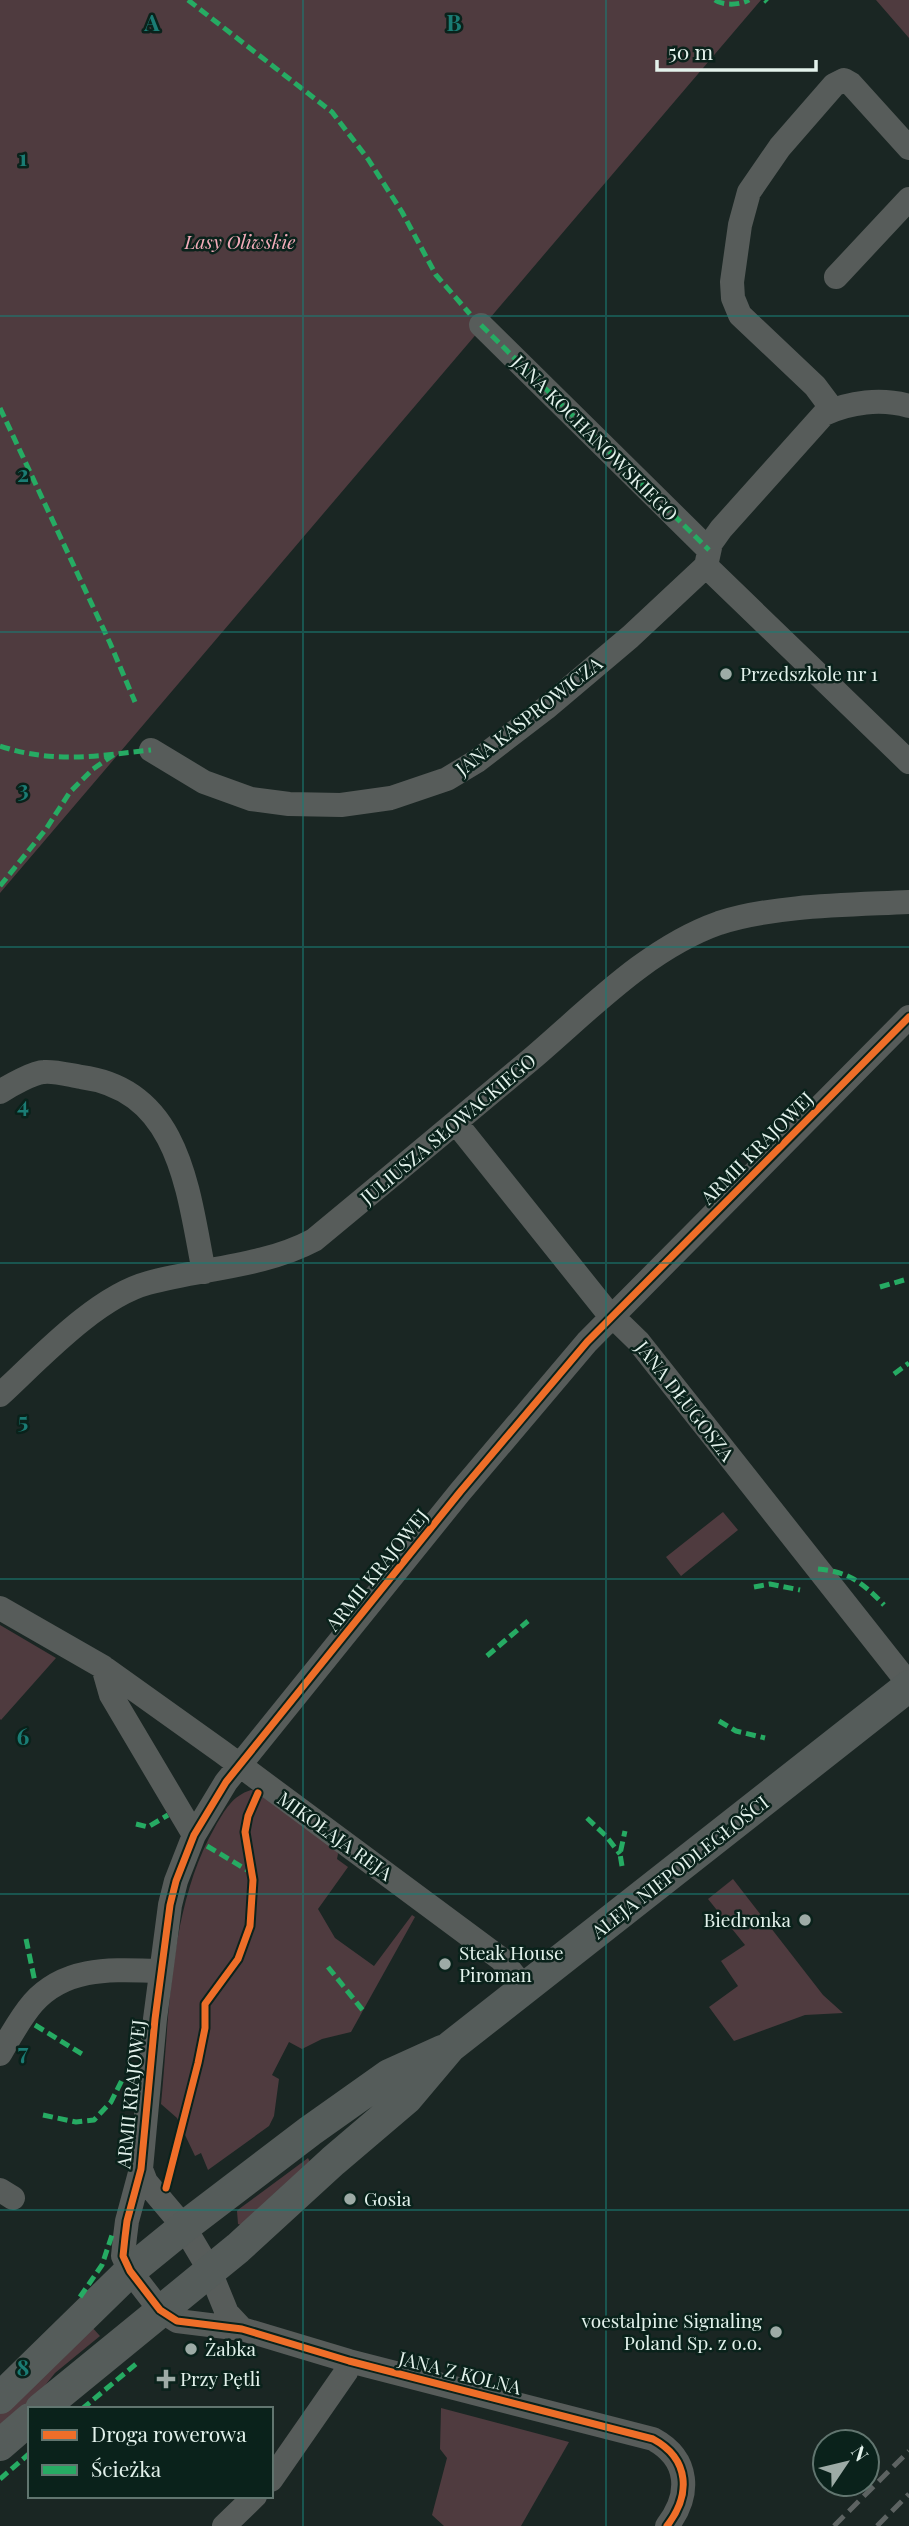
<svg xmlns="http://www.w3.org/2000/svg" width="909" height="2526" font-family="'Playfair Display',serif">
<rect width="100%" height="100%" fill="#1a2623"/>
<path fill="#4f3b3f" d="M0 0H761L0 893Z
M876 0H909V38Z
M723 1512 738 1530 681 1576 666 1557Z
M0 1625 56 1658 1 1720 0 1719Z
M251 1790 260 1792 336 1848 338 1854 337 1859 348 1867 318 1909 335 1938 374 1966 412 1915 415 1917 351 2032 322 2039 302 2049 289 2042 272 2075 279 2079 274 2116 269 2126 208 2170 201 2153 195 2156 177 2118 161 2104C170 2013 169 1907 215 1827 225 1810 232 1796 251 1790Z
M733 1879 823 1995 843 2013 805 2015 734 2041 709 2007 738 1986 721 1961 745 1945 708 1899Z
M308 2158 310 2162 241 2225 238 2224 237 2211 239 2209Z
M90 2325 100 2336 55 2373 31 2403 0 2429V2414Z
M441 2408 569 2442 521 2526H444L432 2515 447 2458 440 2449Z"/>
<g fill="none" stroke-linecap="round" stroke-linejoin="round">
<path stroke="#575c5a" stroke-width="24" d="M836 277 909 199
M481 325 709 550
M833 410 815 386 740 315 733 298 732 282 740 225 749 192 780 147 834 85 844 80 851 84 909 148
M706 566 909 762
M151 750 204 782 251 799 289 804 341 805 391 798 447 779 477 761 546 708 630 637 706 566 711 543 721 529 824 414C850 402 881 398 909 406
M0 1092C9 1086 34 1072 44 1072 55 1071 69 1075 81 1077 181 1090 188 1193 204 1272
M456 1123 604 1308 638 1341 909 1684
M0 1395C39 1359 96 1297 148 1283 203 1268 263 1267 314 1240 388 1179 461 1118 535 1056 591 1008 648 948 719 923 774 905 851 905 909 902
M0 1608 103 1667 222 1752 501 1959 525 1989
M103 1667 111 1695 194 1835
M0 2054C10 2037 20 2018 33 2003 67 1965 115 1970 161 1971
M141 2169 146 2182 184 2227 209 2269 227 2313 242 2329
M0 2190 13 2198
M271 2480 346 2372 349 2361
M224 2526 255 2496
M667 2526C691 2495 690 2459 653 2439L349 2361 242 2329 177 2321 160 2310 130 2271 123 2256 125 2237 127 2221 141 2169 155 2019 170 1905 176 1881 194 1835 226 1782 460 1492 587 1342 909 1017"/>
<path stroke="#555c5a" stroke-width="32" d="M0 2398 130 2271 184 2227 310 2131 389 2075 442 2051
M41 2409 238 2248 333 2161 407 2098 450 2047 909 1686
M0 2445 30 2419"/>
<path stroke="#5d6362" stroke-width="5" stroke-dasharray="14 7" stroke-linecap="butt" d="M834 2526 909 2451
M877 2526 909 2494"/>
<path stroke="#26ab63" stroke-width="5" stroke-dasharray="10 5" stroke-linecap="butt" d="M188 0 332 112 368 159 402 212 436 275 470 314
M715 0C723 6 741 5 749 0
M765 0 767 2
M481 325 709 550
M0 408 110 643 135 702
M0 746C54 764 96 756 151 750
M0 886 46 829 70 792 93 769 116 753
M880 1287 904 1280
M894 1374 909 1363
M818 1569C849 1572 862 1582 884 1605
M754 1587 770 1584 800 1590
M487 1656 528 1621
M719 1721 736 1731 765 1738
M587 1818 606 1836 620 1854
M136 1824 148 1827 168 1815
M207 1846 252 1873
M622 1866 620 1854 625 1831
M26 1939 35 1982
M328 1967 365 2013
M35 2025 82 2054
M43 2115 76 2122 94 2120 111 2102 123 2078
M80 2297 102 2265 113 2232
M82 2409 136 2364
M0 2479 30 2453"/>
<g stroke="#0a221b" stroke-width="11">
<path id="cycleway" d="M166 2188 198 2063 205 2028V2004L238 1959 250 1926 253 1880 245 1832 248 1816 258 1793
M667 2526C691 2495 690 2459 653 2439L349 2361 242 2329 177 2321 160 2310 130 2271 123 2256 125 2237 127 2221 141 2169 155 2019 170 1905 176 1881 194 1835 226 1782 460 1492 587 1342 909 1017"/>
</g>
<use href="#cycleway" stroke="#ee6e29" stroke-width="7"/>
</g>
<path fill="none" stroke="#1a7c74" stroke-width="2" stroke-opacity="0.55" d="M303 0V2526M606 0V2526M0 316H909M0 632H909M0 947H909M0 1263H909M0 1579H909M0 1894H909M0 2210H909"/>
<g fill="#9daba6" stroke="#0a221b" stroke-width="2.5">
<circle cx="726" cy="674" r="7"/>
<circle cx="805" cy="1920" r="7"/>
<circle cx="445" cy="1964" r="7"/>
<circle cx="350" cy="2199" r="7"/>
<circle cx="776" cy="2332" r="7"/>
<circle cx="191" cy="2349" r="7"/>
<path d="M162.5 2368.5h7v7h7v7h-7v7h-7v-7h-7v-7h7z"/>
</g>
<g text-anchor="middle" stroke-width="5" stroke-linejoin="round" paint-order="stroke">
<g font-size="19" font-style="italic" fill="#f3acba" stroke="#0a221b">
<text x="240" y="249">Lasy Oliwskie</text>
</g>
<g font-size="19" fill="#e3f2ec" stroke="#0a221b">
<text transform="translate(595 438) rotate(45)" y="7">JANA KOCHANOWSKIEGO</text>
<text transform="translate(529 716) rotate(-38)" y="7">JANA KASPROWICZA</text>
<text transform="translate(448 1129) rotate(-40)" y="7">JULIUSZA SŁOWACKIEGO</text>
<text transform="translate(757 1148) rotate(-45)" y="7">ARMII KRAJOWEJ</text>
<text transform="translate(685 1401) rotate(52)" y="7">JANA DŁUGOSZA</text>
<text transform="translate(377 1570) rotate(-51)" y="7">ARMII KRAJOWEJ</text>
<text transform="translate(335 1836) rotate(36)" y="7">MIKOŁAJA REJA</text>
<text transform="translate(680 1867) rotate(-38)" y="7">ALEJA NIEPODLEGŁOŚCI</text>
<text transform="translate(131 2094) rotate(-84)" y="7">ARMII KRAJOWEJ</text>
<text transform="translate(460 2373) rotate(14)" y="7">JANA Z KOLNA</text>
</g>
<g font-size="19" fill="#e3f2ec" stroke="#0a221b" text-anchor="start">
<text x="740" y="681">Przedszkole nr 1</text>
<text x="791" y="1927" text-anchor="end">Biedronka</text>
<text x="459" y="1960">Steak House<tspan x="459" dy="22">Piroman</tspan></text>
<text x="364" y="2206">Gosia</text>
<text x="762" y="2328" text-anchor="end">voestalpine Signaling<tspan x="762" dy="22">Poland Sp. z o.o.</tspan></text>
<text x="205" y="2356">Żabka</text>
<text x="180" y="2386">Przy Pętli</text>
</g>
</g>
<g font-size="23" text-anchor="middle" font-weight="bold" fill="#1a7c74" stroke="#0a221b" stroke-width="5" stroke-linejoin="round" paint-order="stroke">
<text x="152" y="31">A</text>
<text x="454" y="31">B</text>
<text x="23" y="166">1</text>
<text x="23" y="482">2</text>
<text x="23" y="797">3</text>
<text x="23" y="1113">4</text>
<text x="23" y="1429">5</text>
<text x="23" y="1745">6</text>
<text x="23" y="2060">7</text>
<text x="23" y="2376">8</text>
</g>
<rect x="28" y="2407" width="245" height="91" fill="#0a221b" stroke="#61756f" stroke-width="2"/>
<rect x="42" y="2430" width="35" height="10" fill="#ee6e29" stroke="#61756f" stroke-width="2"/>
<text x="91" y="2442" font-size="21" fill="#e3f2ec">Droga rowerowa</text>
<rect x="42" y="2465" width="35" height="10" fill="#26ab63" stroke="#61756f" stroke-width="2"/>
<text x="91" y="2477" font-size="21" fill="#e3f2ec">Ścieżka</text>
<g transform="translate(846 2463) rotate(55)"><circle r="33" fill="#0a221b" stroke="#61756f" stroke-width="2"/>
<path d="M0-5L12 26L0 18L-12 26Z" fill="#9daba6"/>
<text y="-10" font-size="19" font-weight="bold" text-anchor="middle" fill="#e3f2ec">N</text>
</g>
<path d="M657 60v10h159v-10" fill="none" stroke="#e3f2ec" stroke-width="3.5"/>
<text x="668" y="60" font-size="21" fill="#e3f2ec" stroke="#0a221b" stroke-width="5" paint-order="stroke">50 m</text>
</svg>
